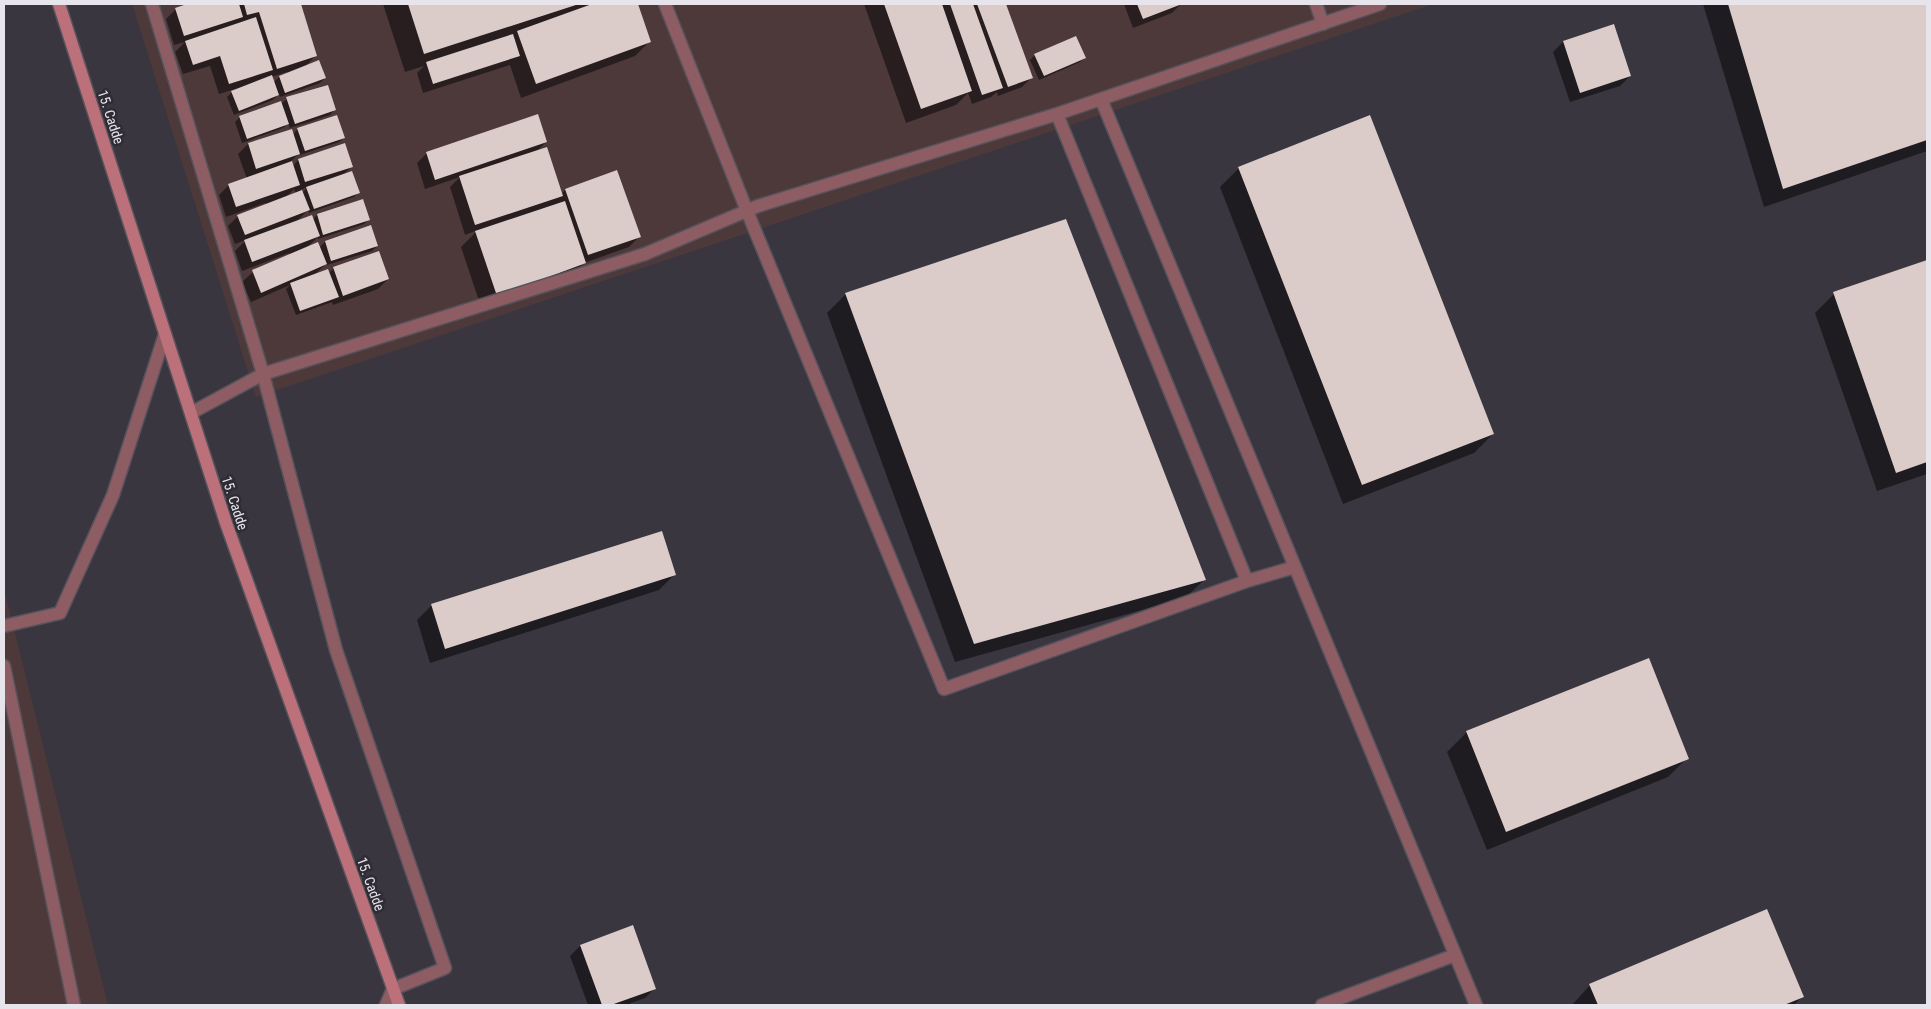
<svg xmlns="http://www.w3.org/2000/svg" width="1931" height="1009" font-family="'Roboto Condensed',sans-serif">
<rect width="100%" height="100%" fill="#39363f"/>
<path fill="#4e393a" d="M132 4H1433L256 397Z
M4 589 108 1005H4Z"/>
<path fill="#0007" fill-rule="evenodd" d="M191 4H300L316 55 304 68 325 78 320 83 280 97 279 94 273 100 234 115 227 97 235 89 219 94 210 66 183 74 175 52 185 42 174 45 166 19 176 9ZM287 72 288 74 279 77 273 83 271 77Z
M383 4H636L650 41 635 56 521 98 510 65 423 93 417 73 424 66 405 72Z
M864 4H1005L1032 77 1022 87 998 96 997 92 991 97 972 104 968 93 956 105 906 123Z
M1124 4H1181L1172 13 1133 28Z
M1703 4H1927V151L1764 207Z
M1614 26 1630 76 1620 86 1570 102 1553 52 1563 42Z
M1035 55 1085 58 1080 62 1039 80 1030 60Z
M287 99 334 110 330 115 290 128 288 123 283 128 242 143 235 122 240 117 281 104Z
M298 129 344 138 339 142 300 155V153L291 161 293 166 298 160 344 145 352 166 342 176 359 192 354 197 309 213 308 210 296 222 312 220 317 215 363 201 369 219 364 224 318 239V237L306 248H319L325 242 370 227 377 246 372 251 327 265 326 264 313 276 329 273 334 268 388 279 378 289 333 305 332 302 296 315 286 289 290 285 251 302 242 282 253 272 290 255 289 253 242 271 235 251 246 240 235 244 228 226 238 216 266 205 265 203 226 217 219 195 229 185 247 179 238 154 248 144 292 135ZM308 187 302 193 300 190ZM294 189 296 194 286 197Z
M546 142 535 153 561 195 565 190 616 172 639 237 629 247 584 263 569 277 482 310 461 247 478 230 465 235 450 187 460 177 425 189 417 163 427 153Z
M1239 168 1493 434 1474 453 1343 504 1220 187Z
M1927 261V474L1877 491 1815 313 1834 294Z
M846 294 1204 580 1185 598 955 662 827 313Z
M661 533 674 575 659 590 430 663 417 620 431 606Z
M1648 659 1687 758 1668 777 1487 850 1447 752 1466 733Z
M580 946 655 988 645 998 626 1005H588L570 956Z
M1590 985 1802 997 1794 1005H1572Z"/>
<path fill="#dbccc9" d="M187 4H239L243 17 184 36 175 8Z
M244 4H301L317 56 277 69 259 12 247 15Z
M408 4H579L424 54Z
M592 4H638L651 42 536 84 517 31Z
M884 4H942L972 91 921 109Z
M950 4H973L1003 88 982 95Z
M977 4H1006L1033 78 1008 87Z
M1137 4H1182L1143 19Z
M1728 4H1927V140L1783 189Z
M256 17 273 70 229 84 220 56 193 65 185 41Z
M1614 24 1631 76 1580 93 1563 41Z
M513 34 520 56 433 84 426 62Z
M1076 36 1086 58 1044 76 1034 54Z
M319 60 326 78 285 93 279 76Z
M272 75 279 95 239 111 231 91Z
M328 85 336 110 295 124 286 97Z
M281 101 289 124 247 139 239 116Z
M538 114 547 142 435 180 426 152Z
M337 115 345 138 305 151 297 128Z
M1370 115 1494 434 1362 485 1238 167Z
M292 129 300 154 256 169 248 143Z
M345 143 353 167 305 182 298 159Z
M547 147 563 196 475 225 459 176Z
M292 161 300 185 236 207 228 184Z
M617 170 641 237 588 255 565 189Z
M352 171 360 193 314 209 306 187Z
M302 190 310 210 245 235 237 215Z
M363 199 370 220 323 235 317 214Z
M565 201 586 263 497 296 475 231Z
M312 215 320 236 252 262 244 240Z
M1066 219 1206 580 974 644 845 293Z
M371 225 378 246 331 261 325 241Z
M318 242 327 264 261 293 252 270Z
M379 251 389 279 343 296 333 267Z
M1927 260V462L1896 473 1833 292Z
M328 269 339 297 300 311 290 283Z
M662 531 676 575 445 649 431 604Z
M1649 658 1689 759 1506 832 1466 731Z
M1767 909 1804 997 1784 1005H1598L1589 984Z
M633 925 656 989 611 1005H602L580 945Z"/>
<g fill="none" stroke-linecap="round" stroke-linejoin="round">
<g stroke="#55525b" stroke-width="15">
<path id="minor" d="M152 4 263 374 336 650 445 968 393 989 386 1005
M665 4 747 211 944 689 1247 581 1057 114
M1316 4 1323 24
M1101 99 1295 567
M191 413 263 374 645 254 758 206 1057 114 1380 4
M1247 581 1295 567 1476 1005
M4 626 60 613 113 495 165 334
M4 666 74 1005
M1322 1005 1455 955"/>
</g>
<g stroke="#55525b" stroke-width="15">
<path id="secondary" d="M59 4 226 523 399 1005"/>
</g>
<use href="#minor" stroke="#8d5d63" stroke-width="12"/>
<use href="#secondary" stroke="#bc707a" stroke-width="12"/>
</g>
<g text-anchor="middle" stroke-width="5" stroke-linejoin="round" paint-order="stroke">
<g font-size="14" fill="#e7e5eb" stroke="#2f2c35">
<text transform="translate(111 117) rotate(72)" y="5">15. Cadde</text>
<text transform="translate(235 503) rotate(72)" y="5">15. Cadde</text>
<text transform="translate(371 884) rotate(70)" y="5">15. Cadde</text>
</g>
</g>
<rect width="1931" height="1009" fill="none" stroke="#e7e5eb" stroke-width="10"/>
</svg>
